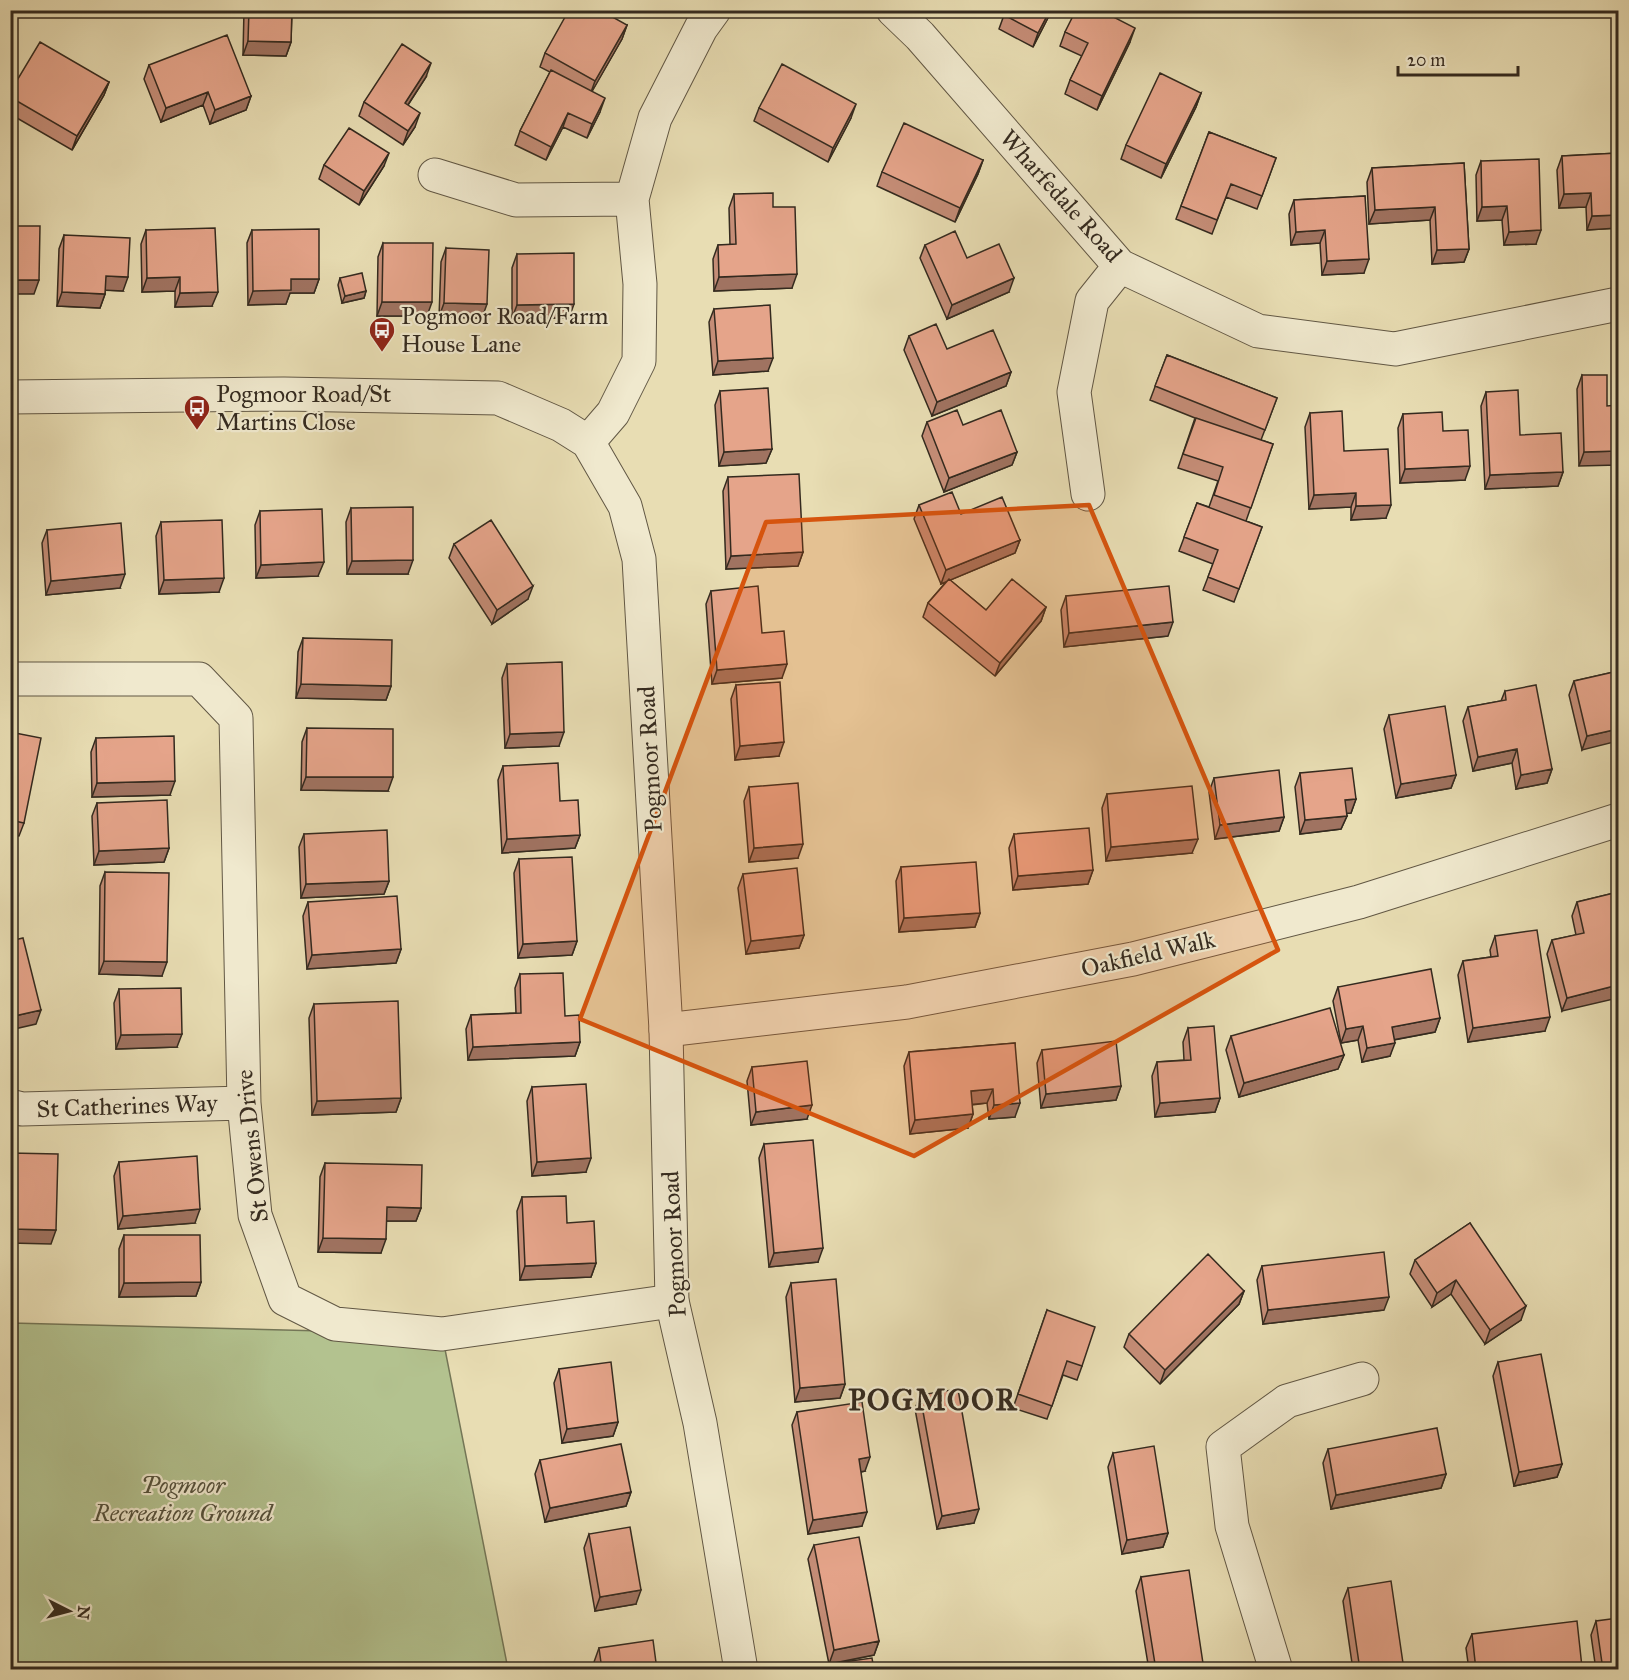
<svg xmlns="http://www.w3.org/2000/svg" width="1629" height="1680" font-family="'IM FELL Great Primer',serif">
<rect width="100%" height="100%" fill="#e8ddb3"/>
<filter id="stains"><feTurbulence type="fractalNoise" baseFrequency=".00333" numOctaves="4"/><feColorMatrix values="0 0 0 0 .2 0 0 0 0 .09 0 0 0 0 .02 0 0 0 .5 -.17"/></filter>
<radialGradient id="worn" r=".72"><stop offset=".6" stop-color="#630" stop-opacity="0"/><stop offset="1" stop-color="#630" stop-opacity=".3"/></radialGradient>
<path fill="#b3c28f" stroke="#747657" stroke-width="1.5" d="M11 1323 442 1334 508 1669 11 1670Z"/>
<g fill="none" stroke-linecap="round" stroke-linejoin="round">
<g stroke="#615744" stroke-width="35">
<path id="minor" d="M893 10 920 36 1120 266 1258 331 1395 349 1618 304
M435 175 516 200 632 199
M588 442 613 413 639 361 640 284 632 199 655 118 701 28 714 10
M1088 494 1074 392 1092 301 1120 266
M10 679H199L236 718 244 1103 255 1215 285 1299 335 1324 442 1334 672 1301
M666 1030 907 1002 1133 959 1359 902 1618 820
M10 1106 22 1109 244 1103
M1276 1670 1232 1526 1223 1447 1287 1401 1362 1379"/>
</g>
<g stroke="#615744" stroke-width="35">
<path id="tertiary" d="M10 397 284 394 498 398 561 425 588 442 625 506 639 559 666 1030 672 1301 700 1423 741 1670"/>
</g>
<use href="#minor" stroke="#f0e9ce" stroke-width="33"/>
<use href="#tertiary" stroke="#f0e9ce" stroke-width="33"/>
</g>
<path fill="#c58d77" stroke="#342a1f" stroke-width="1.5" d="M244 10H292L291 42 286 56 243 55Z
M1052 10 1033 47 999 29 1004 15Z
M627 25 622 39 592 91 600 112 587 138 563 127 546 160 515 145 520 131 550 72 540 67 545 53Z
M1065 32 1130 42 1097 110 1065 94 1070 80 1082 56 1060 46Z
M149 65 251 96 246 110 210 124 203 105 161 122 144 79Z
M426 77 408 105 415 127 403 145 359 116 364 102Z
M109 82 104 95 72 150 10 114V92Z
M1201 93 1196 107 1161 178 1121 159 1126 145Z
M759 108 851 118 828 162 754 121Z
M1209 132 1276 158 1257 209 1226 197 1212 234 1176 219Z
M1618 153V228L1587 230 1586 207 1559 208 1557 170 1562 156Z
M983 160 978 174 955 222 877 186 882 172Z
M1481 161 1536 244 1504 245 1502 220 1477 221 1476 175Z
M1464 163 1469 249 1464 262 1432 264 1430 220 1369 224 1367 182 1372 168Z
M324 165 384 166 359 205 319 179Z
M734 194 773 207 792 288 714 291 713 259 718 245H730L729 208Z
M1365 196 1364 273 1322 275 1320 243 1291 245 1289 214 1294 200Z
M146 230 212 306 175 307V291L142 292 141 244Z
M252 230 319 279 314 293H290L286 304 248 305 247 243Z
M64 235 123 291 105 290V294L100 308 57 306 59 249Z
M383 243 427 316H377L378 257Z
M925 245 967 258 1009 292 947 319 920 258Z
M446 248 482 318 439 317 441 262Z
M517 254 569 318H512V268Z
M340 278 366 291 364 298 342 303 338 285Z
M714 309 768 371 713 375 709 322Z
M909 336 1011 372 1006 386 932 416 904 350Z
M1167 355 1277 398 1261 440 1273 444 1246 521 1262 527 1234 602 1203 590 1213 564 1179 551 1197 503 1209 507 1218 481 1178 468 1195 418 1150 400Z
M1582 375 1607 406 1579 466 1577 389Z
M720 391 772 449 766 463 719 466 715 405Z
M1486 392 1520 435 1563 472 1558 486 1485 489 1481 406Z
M1310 413 1344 451 1386 518 1351 520V507L1309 509 1305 427Z
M1403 414 1443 431 1465 480 1400 483 1398 428Z
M927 422 963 425 1017 452 1012 465 944 492 922 436Z
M728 477 803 552 798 566 726 569 723 491Z
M919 505 961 514 1020 540 1015 553 950 580 986 610 1046 607 1041 621 995 676 923 617 928 603 946 582 941 584 914 519Z
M351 508 408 574H347L346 522Z
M260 511 318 576 256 578 255 525Z
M161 522 219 592 159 594 156 536Z
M47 530 120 588 46 595 42 543Z
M454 544 528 599 492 624 449 558Z
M711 591 762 633 782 678 712 684 706 604Z
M1066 596 1168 636 1064 647 1061 610Z
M303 638 391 686 386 700 296 698 298 652Z
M507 664 559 746 505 748 502 678Z
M1618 671 1582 750 1569 695 1574 681Z
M736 685 779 756 735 760 731 699Z
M1505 691 1552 769 1547 783 1516 789 1512 763 1473 771 1463 721 1468 707 1501 701Z
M1389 715 1456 775 1451 788 1396 798 1384 729Z
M307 728 388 791 301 790 302 742Z
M10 732 24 823 19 836 10 835Z
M96 738 170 795 92 797 91 752Z
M503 766 560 801 580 835 575 848 502 853 498 780Z
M1300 773 1356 799 1351 813H1346L1347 816 1341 829 1300 834 1295 787Z
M1214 778 1284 817 1279 831 1215 839 1209 792Z
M749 787 798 858 749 862 744 801Z
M1107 794 1192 853 1106 861 1102 808Z
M97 803 169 848 164 862 94 865 92 816Z
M304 834 389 881 384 894 301 898 299 847Z
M1014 834 1093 870 1088 884 1013 890 1009 848Z
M519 859 577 941 572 955 518 958 514 873Z
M901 867 980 913 975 927 899 932 896 881Z
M105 872 162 976 99 974 100 886Z
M743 874 804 935 799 948 746 954 738 888Z
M1618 892 1562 1011 1547 954 1552 940 1576 935 1572 916 1577 902Z
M308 902 401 949 396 963 307 969 303 916Z
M1495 936 1545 1031 1468 1042 1458 975 1463 961 1491 957 1490 950Z
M520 974 580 1042 575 1056 468 1060 466 1029 471 1015 516 1013 515 988Z
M1338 987 1440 1018 1435 1032 1394 1040 1390 1056 1362 1062 1358 1040 1341 1043 1333 1001Z
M119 989 177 1047 116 1049 114 1003Z
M314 1004 401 1098 396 1112 312 1115 309 1018Z
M1188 1028 1220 1098 1215 1112 1155 1117 1152 1076 1157 1062 1184 1060 1183 1042Z
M1231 1036 1344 1055 1338 1069 1239 1097 1226 1050Z
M1015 1043V1117L989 1119 987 1103 972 1105 973 1114 968 1128 910 1134 904 1066 909 1052Z
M1042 1050 1121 1086 1116 1100 1041 1108 1037 1063Z
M752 1067 807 1119 751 1125 747 1081Z
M532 1087 586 1172 532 1176 527 1101Z
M764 1144 818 1262 769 1267 759 1158Z
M119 1162 195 1223 118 1229 114 1176Z
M325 1163 421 1208 416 1221H386L381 1253 318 1252 320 1177Z
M522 1197 567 1223 596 1263 591 1277 520 1280 517 1211Z
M1470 1223 1521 1320 1485 1344 1451 1294 1432 1307 1410 1274 1415 1260Z
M124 1235 201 1282 196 1296 119 1297V1249Z
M1262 1266 1384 1310 1263 1324 1257 1280Z
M791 1283 845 1384 840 1398 795 1402 786 1297Z
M1244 1291 1239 1304 1160 1384 1124 1347 1129 1334Z
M1047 1310 1082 1366 1077 1380 1063 1375 1047 1419 1013 1408Z
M1498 1362 1562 1464 1557 1477 1514 1486 1493 1376Z
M559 1369 618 1422 613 1436 562 1443 554 1383Z
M920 1395 974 1523 937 1529 915 1409Z
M797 1412 865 1471 861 1472 862 1526 808 1534 792 1425Z
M1328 1449 1446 1474 1441 1488 1331 1509 1323 1463Z
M1113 1453 1168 1533 1163 1547 1122 1554 1108 1467Z
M540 1460 631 1492 626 1506 545 1522 535 1474Z
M589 1534 636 1604 595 1611 584 1548Z
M814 1545 879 1641 874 1655 829 1664 808 1559Z
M1141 1577 1204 1670H1149L1136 1591Z
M1348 1588 1404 1670H1353L1343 1601Z
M1596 1621 1618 1670H1596L1591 1635Z
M1472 1634 1582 1667 1581 1670H1469L1466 1648Z
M599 1648 657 1670H595L594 1662Z"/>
<path fill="#a07361" stroke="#342a1f" stroke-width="1.5" d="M1050 10H1052L1033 47 1038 33Z
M627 25 622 39 590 95 595 81Z
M1135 28 1130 42 1097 110 1102 96Z
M248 41 291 42 286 56 243 55Z
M431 63 426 77 400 117 405 103Z
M109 82 104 95 72 150 77 136Z
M208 92 203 105 161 122 166 108Z
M1201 93 1196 107 1161 178 1166 164Z
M251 96 246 110 210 124 215 110Z
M605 98 600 112 587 138 592 124Z
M856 104 851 118 828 162 833 148Z
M420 113 415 127 403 145 408 131Z
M568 113 563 127 546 160 551 147Z
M389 153 384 166 359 205 364 191Z
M983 160 978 174 955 222 960 208Z
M1591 193 1586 207 1559 208 1564 194Z
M1507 206 1502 220 1477 221 1482 207Z
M1435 207 1430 220 1369 224 1375 210Z
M1618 215V228L1587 230 1592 216Z
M1325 230 1320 243 1291 245 1296 232Z
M1541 230 1536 244 1504 245 1509 232Z
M1469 249 1464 262 1432 264 1437 250Z
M1369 259 1364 273 1322 275 1327 261Z
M797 274 792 288 714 291 719 277Z
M106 276 128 277 123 291 101 290Z
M180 277 175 291 142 292 147 278Z
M1014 278 1009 292 947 319 952 305Z
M291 279H319L314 293H290L286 304 248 305 253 291Z
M10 280H39L34 294H10Z
M366 291 364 298 342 303 345 296Z
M62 292 105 294 100 308 57 306Z
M218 292 212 306 175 307 180 293Z
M382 302H432L427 316H377Z
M444 303 487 304 482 318 439 317Z
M574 304 569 318H512L517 305Z
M773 358 768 371 713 375 718 361Z
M1011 372 1006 386 932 416 937 402Z
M772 449 766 463 719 466 724 452Z
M1618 451V465L1579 466 1584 452Z
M1017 452 1012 465 944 492 949 478Z
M1470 466 1465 480 1400 483 1405 469Z
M1563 472 1558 486 1485 489 1490 475Z
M1356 493 1351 507 1309 509 1314 495Z
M1391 505 1386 518 1351 520 1356 506Z
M1020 540 1015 553 941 584 946 570Z
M803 552 798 566 726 569 731 556Z
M413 560 408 574H347L352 561Z
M324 562 318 576 256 578 261 565Z
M125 574 120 588 46 595 51 581Z
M224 578 219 592 159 594 164 580Z
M533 586 528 599 492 624 497 610Z
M1046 607 1041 621 995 676 1000 663Z
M1173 622 1168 636 1064 647 1069 633Z
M787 664 782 678 712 684 717 670Z
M301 684 391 686 386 700 296 698Z
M1618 729V741L1582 750 1587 736Z
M564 732 559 746 505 748 510 734Z
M784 742 779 756 735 760 740 746Z
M1517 749 1512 763 1473 771 1478 757Z
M1552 769 1547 783 1516 789 1521 775Z
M1456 775 1451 788 1396 798 1401 784Z
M306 777H393L388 791 301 790Z
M175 781 170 795 92 797 97 783Z
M1356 799 1351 813 1340 814 1345 800Z
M1347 816 1341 829 1300 834 1305 820Z
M1284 817 1279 831 1215 839 1220 825Z
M580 835 575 848 502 853 507 839Z
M1198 839 1192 853 1106 861 1111 847Z
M803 844 798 858 749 862 754 848Z
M169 848 164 862 94 865 99 851Z
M1093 870 1088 884 1013 890 1018 876Z
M389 881 384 894 301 898 306 884Z
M980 913 975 927 899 932 904 918Z
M804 935 799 948 746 954 751 941Z
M577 941 572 955 518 958 523 944Z
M401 949 396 963 307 969 312 955Z
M104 961 167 962 162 976 99 974Z
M1618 985V998L1562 1011 1567 998Z
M41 1010 36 1024 10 1030V1017Z
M1550 1017 1545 1031 1468 1042 1473 1028Z
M1440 1018 1435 1032 1387 1041 1392 1027Z
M1363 1026 1358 1040 1341 1043 1346 1029Z
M182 1034 177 1047 116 1049 121 1035Z
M580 1042 575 1056 468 1060 473 1047Z
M1395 1043 1390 1056 1362 1062 1367 1048Z
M1344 1055 1338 1069 1239 1097 1244 1083Z
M1121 1086 1116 1100 1041 1108 1046 1094Z
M993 1089 987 1103 966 1105 971 1091Z
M401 1098 396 1112 312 1115 317 1101Z
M1220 1098 1215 1112 1155 1117 1160 1103Z
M1020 1103 1015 1117 989 1119 994 1105Z
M812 1105 807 1119 751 1125 756 1112Z
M973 1114 968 1128 910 1134 915 1120Z
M591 1158 586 1172 532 1176 537 1162Z
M387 1207 421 1208 416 1221H382Z
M200 1209 195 1223 118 1229 123 1216Z
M10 1229 56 1230 51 1244 10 1243Z
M323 1238 386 1239 381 1253 318 1252Z
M823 1248 818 1262 769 1267 774 1253Z
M596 1263 591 1277 520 1280 525 1266Z
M1456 1280 1451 1294 1432 1307 1437 1293Z
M201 1282 196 1296 119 1297 124 1283Z
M1244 1291 1239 1304 1160 1384 1165 1370Z
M1389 1297 1384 1310 1263 1324 1268 1310Z
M1526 1306 1521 1320 1485 1344 1490 1330Z
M845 1384 840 1398 795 1402 800 1388Z
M618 1422 613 1436 562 1443 567 1429Z
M870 1457 865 1471 854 1473 859 1459Z
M1562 1464 1557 1477 1514 1486 1519 1472Z
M1446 1474 1441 1488 1331 1509 1336 1495Z
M631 1492 626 1506 545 1522 550 1508Z
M979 1509 974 1523 937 1529 942 1516Z
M867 1512 862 1526 808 1534 813 1520Z
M1168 1533 1163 1547 1122 1554 1127 1540Z
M641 1590 636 1604 595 1611 600 1597Z
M879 1641 874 1655 829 1664 834 1650Z
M1582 1667 1581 1670H1561Z"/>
<path fill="#e5a48a" stroke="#342a1f" stroke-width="1.5" d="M249 10H292L291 42 248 41Z
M569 10H600L627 25 595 81 545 53Z
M1006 10H1050L1038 33 1004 15Z
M1076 10H1100L1135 28 1102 96 1070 80 1088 43 1065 32Z
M227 35 251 96 215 110 208 92 166 108 149 65Z
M40 42 109 82 77 136 10 97V92Z
M402 44 431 63 405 103 420 113 408 131 364 102Z
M782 64 856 104 833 148 759 108Z
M551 70 605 98 592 124 568 113 551 147 520 131Z
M1160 73 1201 93 1166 164 1126 145Z
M904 123 983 160 960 208 882 172Z
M349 128 389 153 364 191 324 165Z
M1209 132 1276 158 1262 196 1231 184 1217 220 1181 206Z
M1618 153V215L1592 216 1591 193 1564 194 1562 156Z
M1539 159 1541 230 1509 232 1507 206 1482 207 1481 161Z
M1464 163 1469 249 1437 250 1435 207 1375 210 1372 168Z
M773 193V207H795L797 274 719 277 718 245 736 244 734 194Z
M1365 196 1369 259 1327 261 1325 230 1296 232 1294 200Z
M10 226H40L39 280H10Z
M215 228 218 292 180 293V277L147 278 146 230Z
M319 229V279H291V290L253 291 252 230Z
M955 231 967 258 999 244 1014 278 952 305 925 245Z
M64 235 130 238 128 277 106 276 105 294 62 292Z
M383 243H433L432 302H382Z
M446 248 489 250 487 304 444 303Z
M574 253V304L517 305V254Z
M362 273 366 291 345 296 340 278Z
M770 305 773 358 718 361 714 309Z
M936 324 947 349 993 330 1011 372 937 402 909 336Z
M1167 355 1277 398 1265 430 1155 386Z
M1582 375H1607V406L1618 405V451L1584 452Z
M768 388 772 449 724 452 720 391Z
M1518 390 1520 435 1561 433 1563 472 1490 475 1486 392Z
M957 410 963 425 1001 410 1017 452 949 478 927 422Z
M1342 411 1344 451 1388 449 1391 505 1356 506V493L1314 495 1310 413Z
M1442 412 1443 431 1468 430 1470 466 1405 469 1403 414Z
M1196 418 1273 444 1251 508 1214 495 1223 467 1183 454Z
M799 474 803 552 731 556 728 477Z
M952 492 961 514 1002 497 1020 540 946 570 919 505Z
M1197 503 1262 527 1239 589 1208 577 1218 550 1184 537Z
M413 507V560L352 561 351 508Z
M322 509 324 562 261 565 260 511Z
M222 520 224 578 164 580 161 522Z
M491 520 533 586 497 610 454 544Z
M121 523 125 574 51 581 47 530Z
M949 579 986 610 1012 579 1046 607 1000 663 928 603Z
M758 586 762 633 784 631 787 664 717 670 711 591Z
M1169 586 1173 622 1069 633 1066 596Z
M303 638 392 640 391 686 301 684Z
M562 662 564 732 510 734 507 664Z
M1618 671V729L1587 736 1574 681Z
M780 682 784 742 740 746 736 685Z
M1536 685 1552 769 1521 775 1517 749 1478 757 1468 707 1506 700 1505 691Z
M1445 706 1456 775 1401 784 1389 715Z
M307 728 393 729V777H306Z
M10 732 41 738 24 823 10 820Z
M174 736 175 781 97 783 96 738Z
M558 763 560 801 578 800 580 835 507 839 503 766Z
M1352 768 1356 799 1345 800 1347 816 1305 820 1300 773Z
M1279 770 1284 817 1220 825 1214 778Z
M798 783 803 844 754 848 749 787Z
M1192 786 1198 839 1111 847 1107 794Z
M167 800 169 848 99 851 97 803Z
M1089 828 1093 870 1018 876 1014 834Z
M387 830 389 881 306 884 304 834Z
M572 857 577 941 523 944 519 859Z
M976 862 980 913 904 918 901 867Z
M797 868 804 935 751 941 743 874Z
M105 872 169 873 167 962 104 961Z
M1618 892V985L1567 998 1552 940 1584 933 1577 902Z
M397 896 401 949 312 955 308 902Z
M1537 930 1550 1017 1473 1028 1463 961 1498 956 1495 936Z
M23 938 41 1010 10 1017V941Z
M1431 969 1440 1018 1392 1027 1395 1043 1367 1048 1363 1026 1346 1029 1338 987Z
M563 973 565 1016 579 1015 580 1042 473 1047 471 1015 521 1013 520 974Z
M181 988 182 1034 121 1035 119 989Z
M398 1001 401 1098 317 1101 314 1004Z
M1330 1008 1344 1055 1244 1083 1231 1036Z
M1214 1026 1220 1098 1160 1103 1157 1062 1191 1060 1188 1028Z
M1116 1041 1121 1086 1046 1094 1042 1050Z
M1015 1043 1020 1103 994 1105 993 1089 971 1091 973 1114 915 1120 909 1052Z
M807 1061 812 1105 756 1112 752 1067Z
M586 1084 591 1158 537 1162 532 1087Z
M813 1140 823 1248 774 1253 764 1144Z
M10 1153 58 1154 56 1230 10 1229Z
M197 1156 200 1209 123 1216 119 1162Z
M325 1163 422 1165 421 1208 387 1207 386 1239 323 1238Z
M566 1196 567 1223 594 1221 596 1263 525 1266 522 1197Z
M1470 1223 1526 1306 1490 1330 1456 1280 1437 1293 1415 1260Z
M124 1235H200L201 1282 124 1283Z
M1384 1252 1389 1297 1268 1310 1262 1266Z
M1208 1254 1244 1291 1165 1370 1129 1334Z
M836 1279 845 1384 800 1388 791 1283Z
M1047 1310 1095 1327 1082 1366 1067 1361 1052 1406 1018 1394Z
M1541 1354 1562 1464 1519 1472 1498 1362Z
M611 1362 618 1422 567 1429 559 1369Z
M958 1389 979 1509 942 1516 920 1395Z
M862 1402 870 1457 859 1459 867 1512 813 1520 797 1412Z
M1437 1428 1446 1474 1336 1495 1328 1449Z
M621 1444 631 1492 550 1508 540 1460Z
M1154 1446 1168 1533 1127 1540 1113 1453Z
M630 1527 641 1590 600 1597 589 1534Z
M859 1537 879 1641 834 1650 814 1545Z
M1189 1570 1204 1670H1156L1141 1577Z
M1391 1581 1404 1670H1360L1348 1588Z
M1618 1618V1668L1603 1670 1596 1621Z
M1577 1621 1582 1667 1561 1670H1476L1472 1634Z
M653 1640 657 1670H602L599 1648Z
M872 1658 874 1670H830L829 1664Z"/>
<path fill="#d6540e" fill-opacity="0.2" stroke="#d6540e" stroke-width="4.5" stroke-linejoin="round" d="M1089 505 1278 950 914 1156 580 1019 766 522Z"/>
<defs>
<g id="bus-pin" transform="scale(1.35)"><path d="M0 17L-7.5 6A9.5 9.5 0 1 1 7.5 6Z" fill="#8f2418" stroke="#f0e9ce"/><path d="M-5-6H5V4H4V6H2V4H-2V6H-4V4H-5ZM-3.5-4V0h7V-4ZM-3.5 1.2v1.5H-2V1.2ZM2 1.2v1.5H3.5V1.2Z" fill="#fff"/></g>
</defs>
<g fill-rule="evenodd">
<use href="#bus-pin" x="382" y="330"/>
<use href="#bus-pin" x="197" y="408"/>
</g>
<g text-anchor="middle" stroke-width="4.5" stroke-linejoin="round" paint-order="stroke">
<g font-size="24" fill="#342a1f" stroke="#f0e9ce">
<text transform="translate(1061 196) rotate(48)" y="8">Wharfedale Road</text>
<text transform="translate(650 759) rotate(-93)" y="8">Pogmoor Road</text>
<text transform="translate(1148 954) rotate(-13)" y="8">Oakfield Walk</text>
<text transform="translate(127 1106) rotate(-2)" y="8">St Catherines Way</text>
<text transform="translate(252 1146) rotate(-96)" y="8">St Owens Drive</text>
<text transform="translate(674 1244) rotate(-93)" y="8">Pogmoor Road</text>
</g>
<g font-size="24" fill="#342a1f" stroke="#f0e9ce" text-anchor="start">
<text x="401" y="324">Pogmoor Road/Farm<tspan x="401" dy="28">House Lane</tspan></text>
<text x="216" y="402">Pogmoor Road/St<tspan x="216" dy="28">Martins Close</tspan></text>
</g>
<g font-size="24" font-style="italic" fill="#54503b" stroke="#f0e9ce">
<text x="183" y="1493">Pogmoor<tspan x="183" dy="28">Recreation Ground</tspan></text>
</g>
<g font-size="30" font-weight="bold" letter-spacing="1.5" fill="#342a1f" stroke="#f0e9ce">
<text x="933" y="1410">POGMOOR</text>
</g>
</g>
<rect width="1629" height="1680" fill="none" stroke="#e8ddb3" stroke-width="36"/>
<rect x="12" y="12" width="1605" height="1656" fill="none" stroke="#342a1f" stroke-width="3"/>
<rect x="18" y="18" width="1593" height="1644" fill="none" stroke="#342a1f" stroke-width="1.5"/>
<g transform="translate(69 1611) rotate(96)" stroke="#f0e9ce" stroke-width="4.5" paint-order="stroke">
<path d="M0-4.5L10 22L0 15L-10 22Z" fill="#342a1f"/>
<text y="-9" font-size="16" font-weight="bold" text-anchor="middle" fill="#342a1f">N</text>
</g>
<path d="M1398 66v9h120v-9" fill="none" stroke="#342a1f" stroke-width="3"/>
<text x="1407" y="66" font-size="18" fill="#342a1f" stroke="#f0e9ce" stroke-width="4.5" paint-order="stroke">20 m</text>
<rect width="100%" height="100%" filter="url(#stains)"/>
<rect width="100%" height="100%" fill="url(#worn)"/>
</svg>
